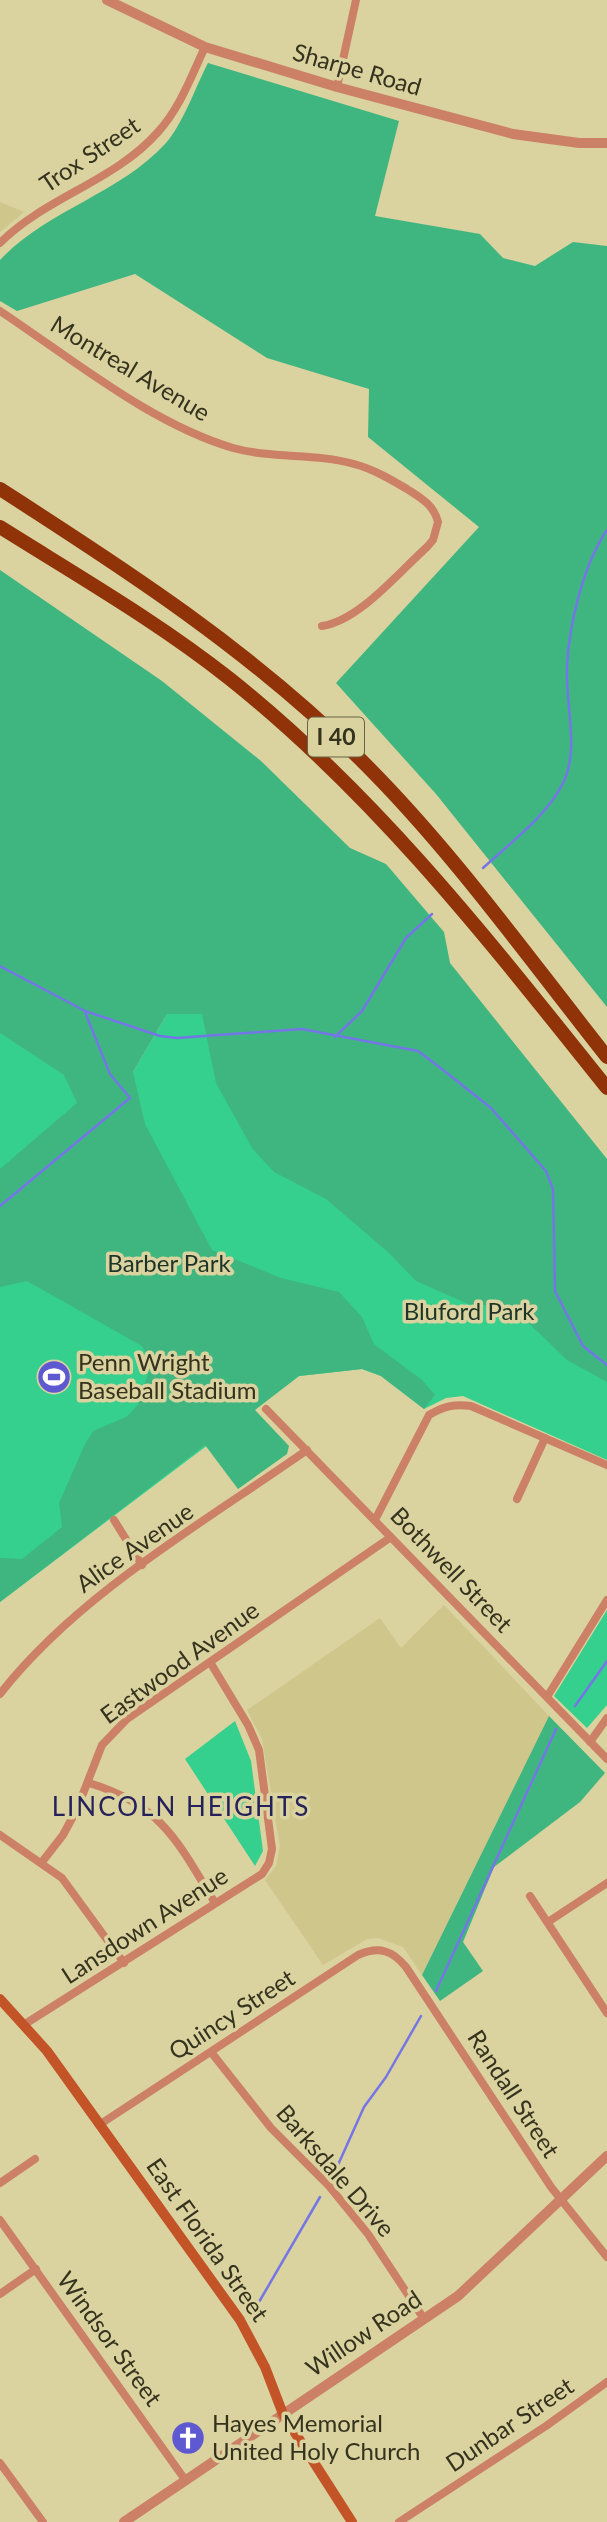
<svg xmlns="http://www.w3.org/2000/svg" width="607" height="2522" font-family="Lato,sans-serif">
<rect width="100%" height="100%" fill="#dad29f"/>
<path fill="#cfc68c" d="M0 202 24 212 0 232Z
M444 1605 549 1716 422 1975 403 1947 378 1938 367 1939 323 1965 265 1880 276 1866 280 1846 262 1739 247 1710 380 1618 401 1648Z"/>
<path fill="#35cf8e" d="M0 953 133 1072 167 1014 202 1013 607 1368V1460L463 1396 446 1398 424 1409 381 1376 362 1369 299 1376 0 1602Z
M607 1610V1705L587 1728 554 1696Z
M235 1721 251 1761 263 1851 255 1866 185 1759Z"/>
<path fill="#3fb680" d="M208 63 399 121 375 216 480 234 503 258 535 266 573 242 607 246V1007L436 794 336 683 479 527 368 437 369 389 267 358 135 274 17 311 0 301V260C47 210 119 194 165 144 182 126 196 86 208 63Z
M0 570 162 681 261 761 350 848 386 864 444 932 450 963 607 1159V1382L567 1360 512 1307 468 1304 416 1281 389 1253 326 1199 274 1172 252 1148 216 1083 202 1014H167L133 1072 145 1124 212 1250 281 1278 339 1292 362 1317 374 1344 422 1380 435 1395 424 1409 381 1376 362 1369 299 1376 255 1410 289 1446 287 1454 238 1489 205 1445 0 1602V1558L22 1559 62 1527 59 1503 85 1444 93 1431 126 1417 138 1405 151 1364 142 1346 27 1281 0 1287V1169L77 1103 64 1075 0 1033Z
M549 1716 605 1773 580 1802 494 1867 463 1942 483 1971 440 2001 422 1975Z"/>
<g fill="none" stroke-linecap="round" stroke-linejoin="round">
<path stroke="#7576e6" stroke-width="2.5" d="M483 868C510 843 546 817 563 783 580 749 565 703 567 667 569 625 583 565 607 530
M0 966 85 1011 160 1036 177 1038 302 1029 418 1051 438 1066 491 1108 546 1171 553 1189 555 1291 583 1346 607 1365
M335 1037 362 1011 406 938 432 914
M0 1206 130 1098 110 1074 85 1012
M575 1706 607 1661
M436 1991 556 1729
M333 2176 364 2107 386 2077 421 2016
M259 2302 320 2197"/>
<path stroke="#cc8066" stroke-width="8" d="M337 87 356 0
M0 243C46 197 115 181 158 132 180 108 191 77 205 47
M0 311C71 358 151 424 233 448 273 459 315 453 354 464 373 469 390 479 407 489 421 498 434 505 438 522L433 540 427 547C399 572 359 621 322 626
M266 1409 607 1759
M517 1499 545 1438
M114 1520 142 1565
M375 1520 429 1415C444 1406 454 1404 471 1406L607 1465
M0 1694C78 1594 203 1523 307 1450
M547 1697 607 1600
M590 1742 607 1718
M89 1783C162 1805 178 1842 215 1903
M0 1835 62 1878 124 1963
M42 1862 63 1835 77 1809 102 1745 127 1719 391 1537
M530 1896 607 2013
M548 1922 607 1883
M25 2024 262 1874 269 1863 272 1849 259 1750 248 1725 210 1662
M211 2052 271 2128 329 2186 368 2234 424 2319
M99 2125 358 1955C379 1946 392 1950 406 1967L551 2187 607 2257
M0 2183 35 2159
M0 2220 186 2481
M0 2294 36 2269
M0 2463 43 2522
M399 2522 546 2426 607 2382"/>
<path stroke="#cc8066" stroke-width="10" d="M107 0 205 47 337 87 513 134 579 143H607
M124 2522 458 2296 607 2156"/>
<path stroke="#c35428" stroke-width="10" d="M0 1999 47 2051 240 2320 265 2367 283 2414 352 2522"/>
<path stroke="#903308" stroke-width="14" d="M0 489C128 571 251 651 360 759 451 849 527 956 607 1057
M0 527C78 576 158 622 230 679 377 796 491 943 607 1088"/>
</g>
<defs>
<g id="stadium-disc" transform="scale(1.75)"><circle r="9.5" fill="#5e59d1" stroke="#dad29f"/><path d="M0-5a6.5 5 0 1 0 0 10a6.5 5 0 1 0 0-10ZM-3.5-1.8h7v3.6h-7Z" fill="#fff"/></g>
<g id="church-disc" transform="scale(1.75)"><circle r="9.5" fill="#5e59d1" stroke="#dad29f"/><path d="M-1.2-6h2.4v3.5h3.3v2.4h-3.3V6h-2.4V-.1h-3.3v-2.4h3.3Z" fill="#fff"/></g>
</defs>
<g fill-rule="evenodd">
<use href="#stadium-disc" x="54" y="1377"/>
<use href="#church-disc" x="188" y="2438"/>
</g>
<g text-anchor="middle" stroke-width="7" stroke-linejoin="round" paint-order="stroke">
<rect fill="#dad29f" stroke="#666245" stroke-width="2" x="308" y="717.5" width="56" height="39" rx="5"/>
<g font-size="23" font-weight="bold" fill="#35321e">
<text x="336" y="745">I 40</text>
</g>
<g font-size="24" fill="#35321e" stroke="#dad29f">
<text transform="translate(357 70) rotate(16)" y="8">Sharpe Road</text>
<text transform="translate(90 155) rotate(-34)" y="8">Trox Street</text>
<text transform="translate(130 369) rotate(31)" y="8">Montreal Avenue</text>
<text transform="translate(135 1548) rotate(-35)" y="8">Alice Avenue</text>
<text transform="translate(451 1570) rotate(46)" y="8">Bothwell Street</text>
<text transform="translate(180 1663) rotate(-36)" y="8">Eastwood Avenue</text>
<text transform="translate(145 1926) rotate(-33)" y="8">Lansdown Avenue</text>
<text transform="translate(232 2015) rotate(-33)" y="8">Quincy Street</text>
<text transform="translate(513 2094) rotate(57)" y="8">Randall Street</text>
<text transform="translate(335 2171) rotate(49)" y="8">Barksdale Drive</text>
<text transform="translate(207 2240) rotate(55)" y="8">East Florida Street</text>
<text transform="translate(364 2334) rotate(-34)" y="8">Willow Road</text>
<text transform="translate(109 2339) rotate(54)" y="8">Windsor Street</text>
<text transform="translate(510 2425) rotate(-34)" y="8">Dunbar Street</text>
</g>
<g font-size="24" fill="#1d3528" stroke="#dad29f">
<text x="169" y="1272">Barber Park</text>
<text x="469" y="1320">Bluford Park</text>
</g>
<g font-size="24" fill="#35321e" stroke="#dad29f" text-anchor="start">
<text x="78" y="1371">Penn Wright<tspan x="78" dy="28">Baseball Stadium</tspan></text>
<text x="212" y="2432">Hayes Memorial<tspan x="212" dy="28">United Holy Church</tspan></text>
</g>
<g font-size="26" letter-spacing="2" fill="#24215b" stroke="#dad29f">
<text x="181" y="1816">LINCOLN HEIGHTS</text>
</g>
</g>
</svg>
